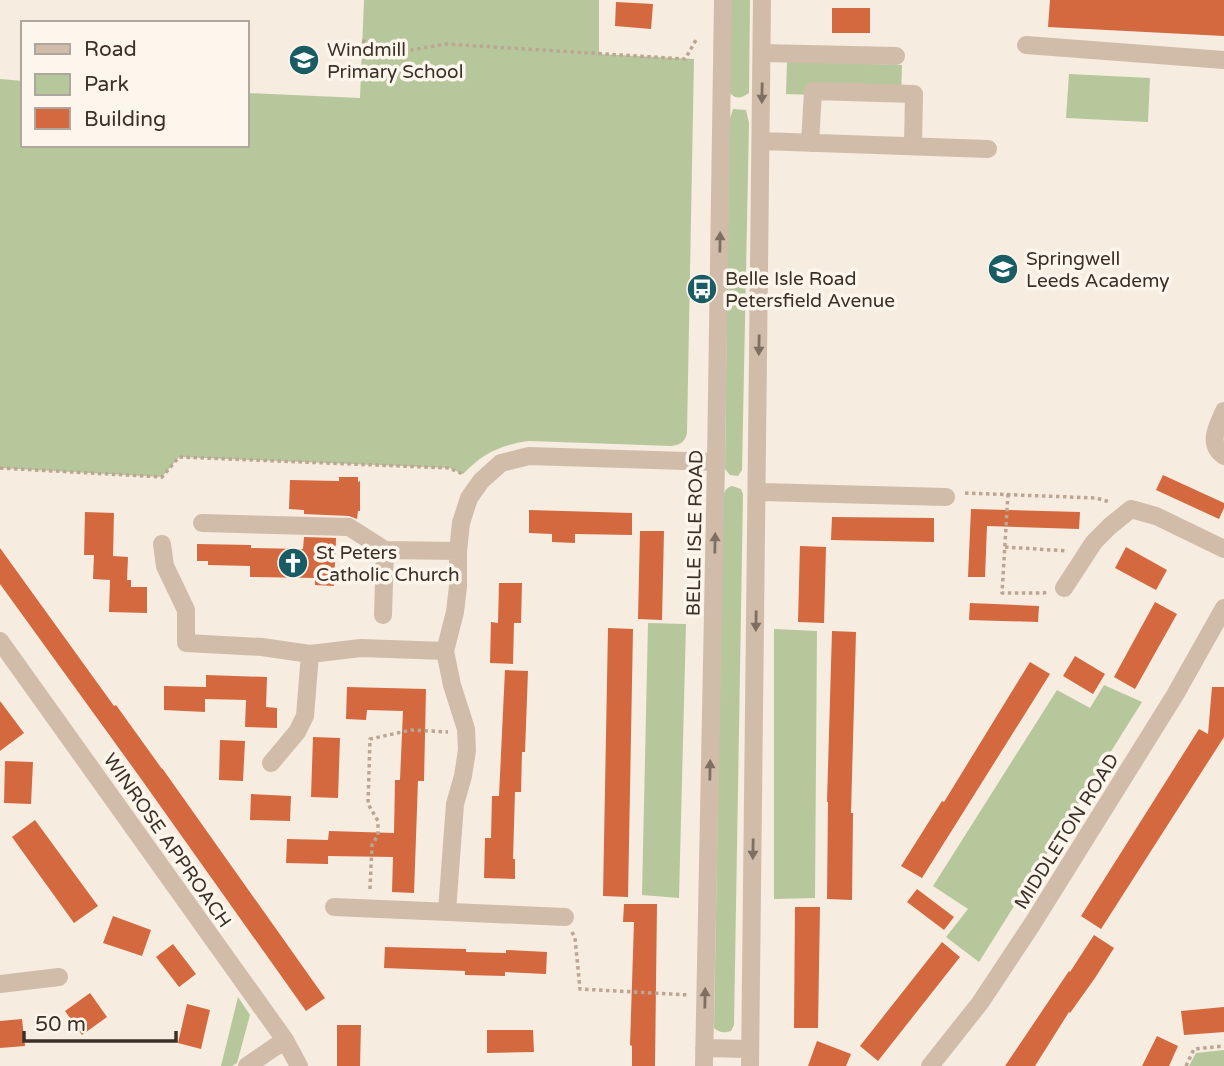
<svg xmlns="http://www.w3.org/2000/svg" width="1224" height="1066" font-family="'Varela Round',sans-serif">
<rect width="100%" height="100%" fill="#f6ecdf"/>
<path fill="#b7c79c" d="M364 0H599V54L694 59 687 433C685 442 681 444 672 446L529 441C500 445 483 453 463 474L449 468 179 457 162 477 0 468V79L23 81V145H247V93L360 98Z
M731 0H750L749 93C742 98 736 100 730 93Z
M787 61 902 65 901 98 786 94Z
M1069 74 1150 78 1148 122 1066 118Z
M733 109 746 110 749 123 742 470 738 476 730 475 725 469 729 122Z
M732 486 741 489 743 494 734 1025 731 1031C724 1033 720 1033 714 1028L723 499C724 492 725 488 732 486Z
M648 623 686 624 679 898 642 895Z
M774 629 817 631 815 898 774 899Z
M1104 685 1142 702 979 962 946 937 968 909 933 886 1057 690 1090 708Z
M238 997 250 1015 237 1063 232 1066H221Z
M1224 1050V1066H1189L1196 1053Z"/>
<path fill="#d4683f" d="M1050 0H1224V36L1048 27Z
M616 2 653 4 651 29 615 26Z
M832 8H870V33H832Z
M1163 475 1224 503V508L1219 519 1156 490Z
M339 477H358V482L360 481V511H358L357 519 349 516 304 514V510L289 509 290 480 339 481Z
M971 509 1080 512 1079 529 987 526 985 577H968Z
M529 510 632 513V535L575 534V543L552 542V534L529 533Z
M85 512 114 513 113 556 128 557 127 580H131V587H147V613L109 612 110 580 93 579 94 555H84Z
M832 517 934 518V542L831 540Z
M640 531H664L662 620 638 619Z
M304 537 336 538 334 586 315 585V578L250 577V566L208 565V561H197V544L251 545V548L303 549Z
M800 546 826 547 824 623 798 622Z
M1126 547 1167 570 1156 590 1115 568Z
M0 548 114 706 116 705 162 769V768L325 998 306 1011 139 776 0 584Z
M499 583H522L521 623H514L513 664 490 663 491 622 498 623Z
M1155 602 1177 614 1135 689 1114 677Z
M970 603 1039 606 1038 622 969 620Z
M608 628 633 629 628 897 603 896Z
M832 631 856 632 851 813H853L852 900 827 899 828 802H827Z
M1075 656 1105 674 1093 694 1063 676Z
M1030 662 1050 674 922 878 901 866 942 801 944 802Z
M505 670 528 671 525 752H522L521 792H515L513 859H515V879L484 878 485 838H491L492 796H499Z
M206 675 267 677 266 707 277 708V728L245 727 246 700 205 699V712L164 710V686L206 687V694Z
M347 687 426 689 424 781H418L414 893 392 892 393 857 328 856V864L286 863 287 839 328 840 329 831 394 833 395 780H400L403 711 367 710 366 720 346 719Z
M1212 687H1224V737L1101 929 1081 916 1199 729 1208 734Z
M0 701 24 733 0 751Z
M313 737 340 738 338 798 311 797Z
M220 740 245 741 243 781 219 780Z
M5 761 33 762 31 804 4 803Z
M251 794 291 796 290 821 250 820Z
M35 820 98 906 74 923 12 837Z
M917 889 954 917 944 930 907 902Z
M624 904H657L655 1066H632V1046L630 1045 634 922H623Z
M795 907H820L818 1028H794Z
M113 916 151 930 142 956 103 943Z
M1094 935 1114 948 1095 978 1070 1013 1069 1012 1035 1066H1005L1069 971 1070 972Z
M942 942 960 957 878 1061 860 1046Z
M173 944 196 974 179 987 156 957Z
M385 947 466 949V952L506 953V950L547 952 546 974 505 972V976L465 975V971L384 968Z
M90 993 107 1017 82 1035 65 1011Z
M187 1004 210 1010 201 1049 178 1043Z
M1224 1007V1032L1184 1035 1181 1011Z
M22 1019 25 1046 0 1048V1021Z
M337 1025H361L360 1066H337Z
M487 1030H533L534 1052 487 1053Z
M1157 1036 1178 1046 1169 1066H1142Z
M817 1041 851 1054 846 1066H808Z"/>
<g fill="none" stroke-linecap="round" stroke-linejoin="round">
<path stroke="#bca693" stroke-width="3.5" stroke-dasharray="3.5 3.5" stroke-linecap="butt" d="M362 41 411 50 446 44 685 59 696 40
M0 468 162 477 179 457 449 468 463 474
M965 493 1096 498 1110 502
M1008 494 1002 593H1043L1048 592
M1005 547 1068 551
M370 889 372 845 378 835V821L368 804 370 739 411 730 448 732
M572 932 575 938 580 989 689 995
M1186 1066 1194 1049 1224 1046"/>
<path stroke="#d0bca9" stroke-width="18" d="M1026 45 1224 60
M762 53 896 56
M761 141 988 149
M810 143 813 91 914 94 913 146
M1224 411C1217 427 1207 444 1224 456
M758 492 946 497
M202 523 349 527 385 550
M162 544 165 566 186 610V643L262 647 310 654 361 648 445 651
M1064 588 1094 542 1110 526 1131 509 1156 516 1224 549
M383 615 385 550 458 551
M0 641 285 1040 299 1066
M271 763 297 732 305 716 310 654
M334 907 565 917
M447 911 455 804 463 776 467 750 466 729 452 685 445 651 455 612 458 586V551L461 523 469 498 481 481 501 463 529 456 716 462
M0 984 59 977
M704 1048 750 1049
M247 1066 285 1040
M704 1066 716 462 723 0
M750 1066 762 0
M930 1066 980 1003 1033 923 1175 695 1224 608"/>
</g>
<defs><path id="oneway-solid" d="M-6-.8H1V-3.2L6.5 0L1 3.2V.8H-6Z" transform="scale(1.75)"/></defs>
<g fill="#7f6f63">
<use href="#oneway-solid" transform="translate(762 93) rotate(91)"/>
<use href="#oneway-solid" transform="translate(720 242) rotate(-89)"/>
<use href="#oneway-solid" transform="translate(759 345) rotate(91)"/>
<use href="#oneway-solid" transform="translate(715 543) rotate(-89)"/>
<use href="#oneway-solid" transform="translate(756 621) rotate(91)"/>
<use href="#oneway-solid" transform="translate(710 770) rotate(-89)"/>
<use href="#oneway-solid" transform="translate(753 849) rotate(91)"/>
<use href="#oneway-solid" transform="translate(705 998) rotate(-89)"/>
</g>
<defs>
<g id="school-disc" transform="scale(1.575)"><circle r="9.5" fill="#195c64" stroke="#fcf6ed"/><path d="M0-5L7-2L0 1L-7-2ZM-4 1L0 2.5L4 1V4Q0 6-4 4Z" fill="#fff"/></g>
<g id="bus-disc" transform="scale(1.575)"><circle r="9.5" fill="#195c64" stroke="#fcf6ed"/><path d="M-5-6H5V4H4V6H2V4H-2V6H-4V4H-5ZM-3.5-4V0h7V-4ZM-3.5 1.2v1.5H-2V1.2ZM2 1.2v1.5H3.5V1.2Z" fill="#fff"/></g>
<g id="church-disc" transform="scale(1.575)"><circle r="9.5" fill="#195c64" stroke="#fcf6ed"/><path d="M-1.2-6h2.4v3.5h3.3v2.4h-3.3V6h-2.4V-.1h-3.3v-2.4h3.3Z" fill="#fff"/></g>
</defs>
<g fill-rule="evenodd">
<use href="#school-disc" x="304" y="60"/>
<use href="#school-disc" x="1003" y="269"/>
<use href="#bus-disc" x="702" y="289"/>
<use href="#church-disc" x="293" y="563"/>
</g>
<g text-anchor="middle" stroke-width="7" stroke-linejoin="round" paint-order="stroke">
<g font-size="19" fill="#3c3029" stroke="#fcf6ed" text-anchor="start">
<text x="327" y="56">Windmill<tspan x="327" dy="22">Primary School</tspan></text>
<text x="1026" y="265">Springwell<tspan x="1026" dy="22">Leeds Academy</tspan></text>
<text x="725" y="285">Belle Isle Road<tspan x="725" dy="22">Petersfield Avenue</tspan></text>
<text x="316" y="559">St Peters<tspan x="316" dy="22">Catholic Church</tspan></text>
</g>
<g font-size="19" fill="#3c3029" stroke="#fcf6ed">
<text transform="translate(694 533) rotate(-89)" y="7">BELLE ISLE ROAD</text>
<text transform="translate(1066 831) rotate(-58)" y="7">MIDDLETON ROAD</text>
<text transform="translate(168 840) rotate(55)" y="7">WINROSE APPROACH</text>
</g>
</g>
<rect x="21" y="21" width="228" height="126" fill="#fcf6ed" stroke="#afa79f" stroke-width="2"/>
<rect x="35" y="44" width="35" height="10" fill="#d0bca9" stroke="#afa79f" stroke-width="2"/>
<text x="84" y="56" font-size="21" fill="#3c3029">Road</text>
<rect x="35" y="74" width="35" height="21" fill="#b7c79c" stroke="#afa79f" stroke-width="2"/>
<text x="84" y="91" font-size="21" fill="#3c3029">Park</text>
<rect x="35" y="108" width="35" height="21" fill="#d4683f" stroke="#afa79f" stroke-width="2"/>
<text x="84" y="126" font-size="21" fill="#3c3029">Building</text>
<path d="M24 1031v10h152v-10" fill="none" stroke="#3c3029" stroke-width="3.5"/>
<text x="35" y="1031" font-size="21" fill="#3c3029" stroke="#fcf6ed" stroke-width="5" paint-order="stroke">50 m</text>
</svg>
